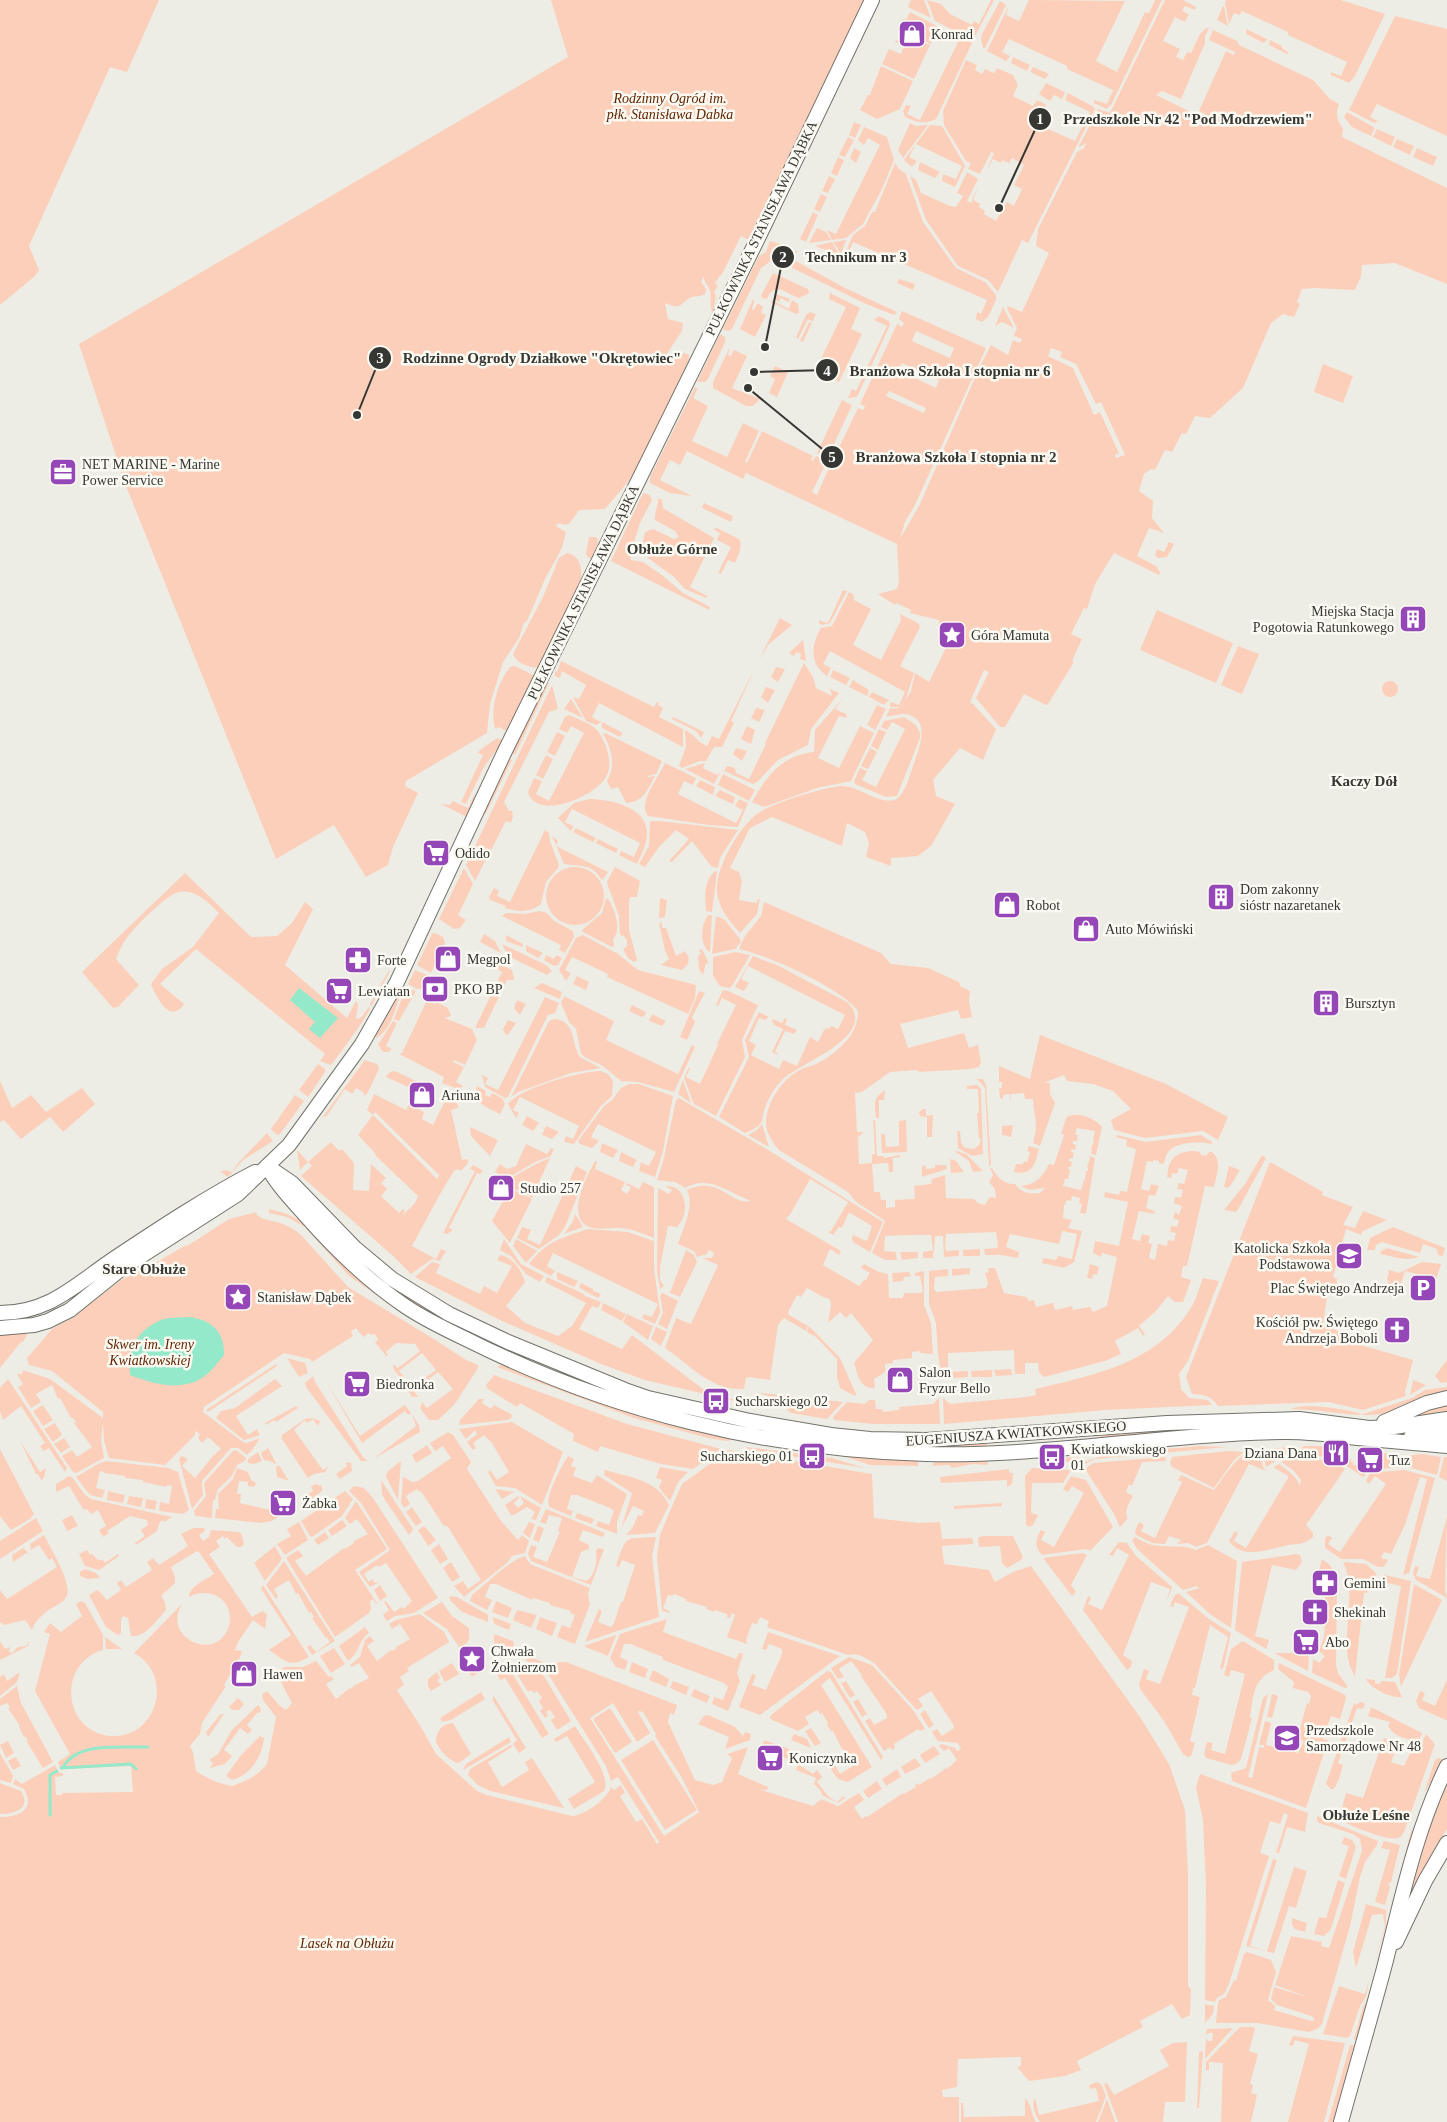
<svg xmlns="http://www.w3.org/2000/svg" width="1447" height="2122" font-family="Georgia,serif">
<rect width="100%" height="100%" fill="#edede5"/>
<path fill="#fccfba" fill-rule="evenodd" d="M0 0H159L127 72 110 67 29 246 39 270 35 276 0 305Z
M551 0H865L749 240 741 236 721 276 720 275 715 284 718 285 714 293 716 295 713 313C708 305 713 296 709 288 706 283 704 282 704 276L701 282 706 289 705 294C700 297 696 296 692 297 677 304 684 311 665 303L668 319 683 323 682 331 660 364 673 360 684 353 689 355V362L638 470 605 509 579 510 570 523 565 525 558 523 556 526 566 532 562 548 545 579 528 619 523 625 519 638 503 662 490 704 487 733 406 781 405 786 418 793 393 847 388 865 366 877 334 825 276 859 126 486 79 344 568 57Z
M877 0H879L788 194 797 165Z
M911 0H924L931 18 908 7Z
M927 0 941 4 950 14 972 25 974 21 979 24 991 0H994L973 40 935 21Z
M1029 0 1125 1 1096 61 1117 72 1145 12 1149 13 1155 0H1162L1111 105 1106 109 1094 103V100L1107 104 1113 90 1067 69V66L1009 39 1002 52 1010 56 1006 61 987 51 1009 5 1006 15 1019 21Z
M1165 0H1183L1196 7 1195 10 1185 6 1182 11 1189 14 1185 22 1175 17 1163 41 1180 49 1176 57 1183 60 1187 52 1191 53 1200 34 1206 28H1209L1205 36V43L1181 99 1162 91 1156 95 1203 118 1205 114 1199 111 1226 51 1234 55 1235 52 1209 40 1213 30 1237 41 1239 45 1313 80 1330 99 1339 104C1336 114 1336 120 1343 128L1342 137 1447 188V284L1395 263 1362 265 1361 276 1355 290 1315 288 1302 289 1297 302 1300 304 1294 317 1283 314 1271 323 1243 388 1210 418 1195 416 1186 434 1182 433 1172 452 1165 450 1155 470 1151 469 1144 474 1139 491 1153 501 1152 518 1164 533 1149 528 1137 556 1156 566 1160 572 1159 575 1114 553 1095 584 1087 609 1084 608 1071 634 1082 639 1072 661 1074 662 1048 704 1046 705 1024 694 1005 727H1000L976 698 989 672 984 670 970 702 973 704 996 729 983 760 960 748 933 780 936 796 955 804 931 846 918 856 891 858V866L866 857 869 843 865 832 847 823 842 846 772 817 750 828 730 868 739 872 742 881 739 900 756 903 760 897 757 914 740 933C731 923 721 911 718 898 711 874 738 828 757 814 772 803 821 788 840 786 859 785 876 804 895 800 906 793 909 777 913 766 918 751 933 718 905 714 899 714 891 716 886 717L890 708C896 710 901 708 905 702L900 707H890L891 702 899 705 905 692 830 651 823 664 831 668 827 676C809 663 811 645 821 628L832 626 849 592 853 594 854 600 871 609 853 645 881 660 901 620 900 614 918 623 920 627 900 666 914 673 905 702 911 691 915 673 929 682 949 642 940 637 939 620 910 613 911 610 896 603 895 605 878 594 897 589 899 582 897 544 746 473 743 479 687 451 680 465 670 460 660 480 692 496 670 493 650 483V477L695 387 698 388 693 398 708 406 692 441 727 457 743 423 759 431 745 462 747 463 762 431 813 456 811 460 813 461 816 456 827 461 812 492 817 495 831 463 837 465 838 462 833 460 858 408 863 410 865 406 860 404 897 324 902 327 904 323 899 319 902 311 986 348 915 505 905 522 900 539 920 504 980 366 991 345 1008 355 1013 340 1020 343 1022 339 1014 336 1017 328 1007 308 1008 306 1022 312 1049 253 1036 246 1038 229 1077 152 1084 148 1086 143 1078 148 1098 109 1110 113ZM916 331 954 348 950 358 912 341ZM1051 348 1062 352 1060 357 1076 364 1096 404 1101 402 1125 455 1116 458 1115 455 1119 453 1100 412 1094 415 1073 368 1048 356ZM902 363 939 380 936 388 898 370ZM889 391 926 408 924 413 886 396Z
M1226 0H1341L1385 14 1355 76 1349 83 1331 75V72L1341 76 1347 62 1288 35V32L1242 11 1240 15 1234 13 1229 24 1225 3Z
M1000 1 1006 5 985 48H983L981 39 982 34Z
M1223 6H1224L1228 26 1217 20Z
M910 12 939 27 931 44 917 37H920L923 30 919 28 921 23 915 20 908 33 898 29 903 19 906 20Z
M1395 16 1447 29V136L1377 104 1370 117 1378 121 1374 123 1349 110Z
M942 28 972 43 936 119C925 125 915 122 905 117L903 111 906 105 911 106 907 114 920 120 958 42 945 36 941 43 937 39Z
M1246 29 1267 39 1264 43 1246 34Z
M904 35 930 45 914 79 882 64 889 49 901 54 904 46 895 42 896 40 901 42Z
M1270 40 1282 46V48L1289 53 1287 54 1269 45Z
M1013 57 1030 65 1027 71 1011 63Z
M966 60 977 65 975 70 982 74 985 69 994 73 997 68 1013 75 1018 85 1013 96 1033 106 1037 100 1045 104 1047 109 1039 125 1075 141 1090 112 1065 100 1068 93 1094 107 1095 109 1028 243 1022 240 998 292 988 280 958 266 926 220 910 176 916 180 921 193 950 206 956 207 963 196 957 193 967 172 978 179 967 201 972 203V199L978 187 973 200 980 204 979 207 985 211 984 214 996 221 1007 202 1014 206 1022 189 1014 185 1024 165 1012 158 1009 163 1002 160 1001 163 993 159 986 172 994 153 991 152 980 174 968 169 971 163 966 161 944 125 943 111Z
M881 66 913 81 900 109 877 119 860 110 868 95H870Z
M1033 67 1049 74 1045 79 1030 72Z
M1046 83 1065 92 1062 99 1054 95 1050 101 1039 94Z
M1347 112 1375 128 1371 136 1352 127 1344 117Z
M854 122 861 125 855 138 849 135Z
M910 123 916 126 928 125 903 158 898 150Z
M930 125 942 126 965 166 955 187 942 181 943 174 956 179 962 166 916 144 909 157 917 161 912 167 904 160Z
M864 127 887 137 894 160 882 189 863 224 846 238 832 240 827 230 836 234 880 145 868 138 864 145 858 140Z
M1377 129 1395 137 1391 146 1373 137Z
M848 137 854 140 845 157 839 155Z
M1397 139 1414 146 1410 155 1393 147Z
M854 148 861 152 856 163 850 158Z
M1417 148 1437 157 1433 166 1413 157Z
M838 157 844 160 837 176 831 173Z
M920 162 940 172 935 178 918 170Z
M895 163 899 169 906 174 923 222 956 268 985 282 996 295V300L988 317 982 322 976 319 977 312 981 314 987 300 853 242 847 255 853 258 852 261 843 258 853 235 865 226 872 212H875Z
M829 176 835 179 828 193 822 191Z
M821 194 827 197 820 212 814 209Z
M813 212 818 215 806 242 800 239Z
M817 228 826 232 831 240 809 243Z
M846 240 841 254 833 242Z
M770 241 787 246 784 256 791 259 795 250 797 251 794 260 845 288 897 312 894 315 866 304 780 262 772 260 761 268 732 329 728 331 724 330 723 328 759 256 766 252Z
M832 242 840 256 815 246Z
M773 273 808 289 809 293 799 298C786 294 775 280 767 299L762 298 761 296Z
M899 279 915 284 913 290 897 283Z
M830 293 860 308 851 329 862 334 839 382 815 371 846 307 829 299Z
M776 294 790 299 788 302 781 298 779 302 774 299 773 301 789 309 792 300 798 304 799 313 796 314 771 302Z
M753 299 754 302 752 309 754 310 757 304H759L763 307 761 313 766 315 755 337 740 329Z
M1003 307 1014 328 1002 322 995 326Z
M810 312 816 314 803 342 800 341 809 322 812 323V321L808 319 798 339 796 337 806 315Z
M879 316 889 321 890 325 857 397 848 398 852 389 856 391 887 326 874 320Z
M720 334 725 337V342L708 379 705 382H697Z
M730 347 728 355 731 356 734 350 747 356 732 388 760 399 753 406H746L713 388V382Z
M1323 364 1353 376 1343 403 1314 392Z
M775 366 788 372 777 397 769 393 775 379 770 376Z
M842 400 852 405 828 457 817 453Z
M643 493 650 495 652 500 640 523 630 555 631 560 643 562 663 576 683 593 710 607 709 610 611 561Z
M658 498 662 500 663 508 714 538 690 587 707 596 706 598 685 589 674 577 648 558 644 551 643 541 645 532 653 529 674 539 679 537 675 531 655 520C654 511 659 507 658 498Z
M704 503 733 516 731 522 702 508Z
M717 528 739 539C743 548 738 555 735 563L728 560 721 574 718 573 731 547 717 540 720 533 713 529Z
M589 537H596L598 540 597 551 592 559 588 557 586 554Z
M1169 542 1174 544 1167 557 1158 558 1155 555 1157 549 1164 552Z
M567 553C582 556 582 571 581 583L540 667C531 669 516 663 513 654L543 597 559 558Z
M843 590 847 591 830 623 822 625 819 623V620L826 623 829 621Z
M1157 610 1233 643 1216 683 1140 650Z
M780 618 792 625 768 645 758 662Z
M803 640 806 661 800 659 801 654 796 652 794 656 789 653Z
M1238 646 1259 654 1242 694 1221 685Z
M561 661 654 707 657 702 659 703 658 705 663 708 659 717 683 729V747L599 703 592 717 601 722 596 725 586 721 573 697 579 699 586 685 562 671 560 678 555 676V671L557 672Z
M804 663 813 677 816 688 832 696 830 689 839 693 811 729 808 745 778 760 758 781 753 784 724 771 727 766 735 768 736 773 749 779 766 744 765 743Z
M515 666 535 676 509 730 506 731 499 727 495 729C490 709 497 683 510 667Z
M776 667 785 669 778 682 771 677Z
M755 668 731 721 734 723 722 747H714L706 761H700L682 768 679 766 686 747 685 730C694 734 697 742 707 746L712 736 719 739Z
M833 670 850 678 846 685 830 677Z
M853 680 869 690 867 696 849 687Z
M1382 689a8 8 0 1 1 16 0a8 8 0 1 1-16 0Z
M547 682 549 683 515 755 511 753 545 683Z
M552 685 558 709 549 712 504 802 509 811H512L513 816 511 823 506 821 475 881 466 865Z
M766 687 775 690 768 703 761 697Z
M872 692 889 700 884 705 869 697Z
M844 697 835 709 846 714 847 718 839 716 818 758 839 768 860 726 874 733 851 781 817 788 764 807 752 802C767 775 783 755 814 752L815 730Z
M571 699 583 718 564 709Z
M877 705 886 709 875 730 867 725Z
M756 708 765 710 759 722 751 718Z
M569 715C577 719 591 723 597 730 606 741 614 764 606 777 596 796 537 822 528 792L534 778 542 781 536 794 549 801 584 733 571 726 567 733 559 729 565 717Z
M673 717 704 732 701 738 696 731 672 719Z
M904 717 916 725 920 733V738L897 796 886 797 855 784 854 781 860 768 867 771 862 780 876 787 905 729 892 722 887 730 881 727 884 721Z
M602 722 623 733 620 737 602 728Z
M747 726 755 730 751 744 741 739Z
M879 729 886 732 878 750 871 746Z
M557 732 565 736 555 756 547 752Z
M605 733 662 761 656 774 647 776 648 777 655 776C648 789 643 803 626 803L618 787 611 789 607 781C616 765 612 750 603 734Z
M497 738 502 740 501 748H498L484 767 466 804 461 802 483 755 478 753 480 750Z
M736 748 747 751 742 761 733 754Z
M870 748 877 752 868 769 861 766Z
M546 755 553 759 543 779 536 775Z
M508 758 512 760 485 815 484 810Z
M665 763 696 778 693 785 684 781 678 794 736 823 743 810 735 806 739 799 748 803 738 827 709 825 648 816C637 803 659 777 665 763Z
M705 763 703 768 717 775 720 773 714 784 685 769Z
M723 774 755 790 749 801 718 785Z
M700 780 715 787 713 795 696 786Z
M720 790 735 797 733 804 715 796Z
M475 793 474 803 467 817 441 804 450 805 453 801 468 808Z
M589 799C610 799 648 807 647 834 647 845 641 854 637 864L619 855 621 851 634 857 640 843 572 809 565 822 573 826 571 831 558 818 574 803Z
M653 821H660L738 830 720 858 718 868 711 866 692 841 672 862 669 861 689 839 676 830 659 847 645 867 639 864 649 846 650 822Z
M576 828 596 838 593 842 573 832Z
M545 830 549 833 550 841 559 865 558 868 546 882 541 904C530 913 518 912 505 908L506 906 490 900 489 897 494 888 499 891 497 896 510 902Z
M552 836 558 841 556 846 608 872 602 880C590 862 582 867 564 864Z
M598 839 618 849 616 853 596 843Z
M546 896a29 29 0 1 1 58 0a29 29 0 1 1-58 0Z
M615 867 640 881 637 897H630L629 901V930L637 960 634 962 628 958 623 949 627 946C628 940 626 936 620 935L619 916 608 886 607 882Z
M464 868 473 884 458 915 466 920 460 928 454 929 439 919Z
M715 871 717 872 712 912 706 911C705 897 703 882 715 871Z
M185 873 251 937 277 936 292 923 305 902 313 909 285 965 347 1018 356 1001 358 1005 356 1019C363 1019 365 1011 369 1007L370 1009C359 1029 345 1046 331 1065L320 1061 325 1054 196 949 160 984 184 1004C170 1025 157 998 151 984L162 969 193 947 219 913C209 903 195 889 179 892 166 895 137 925 129 935 123 942 119 951 116 959L139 985 118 1007 113 1008 82 972Z
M606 898 609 900C615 911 622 929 613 939L614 946 612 947 583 932 582 930 602 913Z
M660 898 667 900 665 917 659 918Z
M764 902 881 953 891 964 928 968 959 982 960 986 970 991 969 1001 972 1017 961 1019 958 1010 900 1024 908 1048 964 1033 969 1048 978 1045 981 1062 979 1067 970 1069 919 1072 917 1070 890 1072 862 1092 855 1093 857 1132H864L858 1137 859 1164 872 1163V1155L875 1154 873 1120H875L877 1156H883L884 1158 900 1155V1157L893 1158V1172H889L888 1163 872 1164 874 1192H880L881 1200H886V1208L895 1207V1200L915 1199 914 1186 931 1184 932 1179 945 1175 946 1198 974 1199 978 1203 985 1205 990 1197 996 1198 995 1189 989 1182 993 1175 990 1168H992C997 1177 1004 1185 1015 1184 1022 1193 1029 1194 1040 1193L1045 1188 1029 1190 1021 1186C1036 1184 1042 1178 1049 1164L1054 1165 1064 1135 1061 1134 1066 1118C1074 1110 1096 1118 1102 1127L1096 1155 1091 1154 1092 1150 1091 1149 1094 1141H1093L1095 1131 1077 1128 1075 1134 1078 1135 1077 1141H1073V1144L1076 1145 1075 1150 1072 1149 1071 1152 1074 1153 1073 1158H1070L1069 1161 1072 1162 1071 1167H1068V1169L1070 1170 1068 1179H1065L1063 1186 1081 1190 1084 1180H1085L1086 1171H1088V1168L1087 1167 1090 1159 1089 1156 1095 1158 1086 1214 1080 1213 1082 1204 1079 1203 1080 1198 1072 1196 1071 1201 1067 1200 1064 1206 1063 1218 1072 1220 1068 1228 1082 1231 1074 1262 1064 1268 1042 1263 1043 1258 1056 1260 1058 1256 1072 1259 1077 1234 1062 1231 1059 1244 1010 1234 1006 1247 1019 1252 1018 1258 1001 1255H985L984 1249 997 1248 998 1246 996 1232 946 1234 945 1249 947 1251 959 1250V1256L944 1257 943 1236H935L933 1258H923V1252L933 1250 931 1235C914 1235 901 1235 885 1236L884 1251 896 1252 897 1260H885L872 1253 885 1221 855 1201 848 1192 779 1150C773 1143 766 1133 766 1123 766 1103 782 1079 800 1070 806 1067 812 1066 818 1063 837 1053 859 1034 858 1011 841 988 768 955 739 949L745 936 761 916Z
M539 911 547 913 554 921 573 931 574 937 565 953 559 950 561 945 502 916 506 913 525 914Z
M708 915H712L710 952C699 945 701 925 708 915Z
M716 916 724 919 740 939 741 942 735 949 712 954Z
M662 922V928H666L676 956 685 951 689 958 688 964 682 970 661 965 669 959 665 950 659 924Z
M435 933 443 937 445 943 431 973 417 965 432 934Z
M484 934 495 941 501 953 480 942Z
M506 935 523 944 522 947 506 941Z
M583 935 618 954 638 970 696 985 695 998 688 1014 607 977 608 974 572 957 565 970 571 973 566 981 559 970 576 938Z
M502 944 546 965 552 971 547 975 508 956Z
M526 945 543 953 538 958 526 951Z
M702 949 709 964 706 963 703 975 699 969 698 956 701 954 699 950Z
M735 952 750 955 732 986 729 988 720 986 713 976V957Z
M546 955 554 959 556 955 562 958 558 965 554 966 544 960Z
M753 956 777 965 847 1002C881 1035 799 1064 783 1079 775 1087 768 1098 765 1108 763 1113 763 1119 761 1123 757 1128 750 1131 745 1133L719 1117 749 1057 745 1040 759 1012 769 1017 765 1020 759 1018 749 1041 756 1045 751 1055 779 1069 783 1060 797 1066 810 1037 818 1042 824 1030 827 1028 829 1029 831 1026 838 1029 845 1015 748 966 741 979 749 983 744 991 735 987Z
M498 963 512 970 514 980H507L484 1028H475L502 972 497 969Z
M389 970V973L371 1007 370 1004Z
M415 970 429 976 423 989H417L408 984Z
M577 976 589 982 586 990 573 984Z
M542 983 562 992 560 999 534 988Z
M400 987 402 991C396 1005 391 1032 376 1038V1033Z
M406 988 416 991 399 1021 394 1019Z
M723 990 728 991 758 1005 742 1040 745 1057 716 1116 694 1104 684 1078 689 1067 690 1068 686 1077 700 1084 718 1045 717 1044 736 1005 722 998 718 1006 716 1005Z
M699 991 705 993 692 1017 695 1022 687 1040 680 1037Z
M564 996 614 1021 606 1040 678 1074 692 1045 695 1047 674 1092 638 1082 621 1081 603 1066 586 1058 581 1054 576 1029 569 1022 561 1003Z
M545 997 559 1003 555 1013 548 1015 508 1097 505 1098 485 1087 482 1075 488 1078 485 1084 498 1090Z
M428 998 430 999 429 1001 435 1004 436 1002 448 1008 451 1016 445 1018 472 1029 477 1040 465 1065 454 1060 453 1062 464 1067 456 1082 463 1086 458 1089 442 1083 444 1077 399 1054 402 1053Z
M517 1000 526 1004 520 1015 514 1008Z
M632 1005 646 1012 645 1015 642 1017 629 1011Z
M652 1014 666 1021 662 1026 649 1021Z
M785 1018 787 1019 785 1025 797 1030 794 1034 785 1031 775 1052 778 1054 777 1055 772 1052 783 1029 774 1025 772 1021 773 1019 782 1023Z
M554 1019C576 1020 571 1043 580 1057L601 1068 571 1073 518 1092 511 1097 549 1021Z
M508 1020 516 1023 508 1035 505 1034 503 1029Z
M393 1021 397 1023 386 1046 392 1049 389 1052H383L378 1045Z
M1040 1035 1166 1084 1228 1117 1218 1140 1203 1131 1145 1138 1114 1130 1111 1120 1131 1109 1113 1091 1093 1084 1067 1081 1064 1075 1044 1083H1050V1094L1055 1103 1040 1146 1033 1143C1039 1122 1034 1119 1033 1099H1025L1024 1093 1011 1094V1103L1010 1094 1003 1095V1099L1000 1098 999 1088H1002V1082H999V1066L1030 1079Z
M365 1060 377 1064 379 1069 368 1092 365 1096 364 1093 356 1088 352 1094 345 1089 326 1117 324 1116 319 1122Z
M318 1064 325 1069V1072L308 1097 299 1090Z
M395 1071 418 1082 415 1088 423 1091 422 1093 386 1077 390 1072Z
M601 1071 608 1074 613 1081 612 1096 600 1107 574 1144 564 1142 566 1136 573 1139 579 1126 520 1097 513 1110 519 1113 516 1118 508 1104C520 1088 580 1071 601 1071Z
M977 1079H983L986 1085 991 1165 989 1166 985 1088Z
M683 1080 691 1103 678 1094Z
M0 1081 12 1108 31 1095 46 1112 82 1088 95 1104 63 1132 50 1117 21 1139 4 1120 0 1122Z
M629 1084H639L673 1096 663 1151 655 1177 639 1171 641 1162 649 1166 656 1152 598 1124 591 1137 599 1141 592 1148 580 1144 578 1141 604 1106 612 1100 621 1088Z
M977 1085 981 1089 983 1154 972 1156 958 1148 957 1131H960L961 1143 965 1148 974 1149 979 1145 981 1139H979L977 1113H979L978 1089H967V1086Z
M477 1086 486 1091 485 1095 490 1097 492 1093 502 1098 505 1104 500 1114C488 1108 471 1103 477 1086Z
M885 1090 884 1100H879V1118H876C875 1103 872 1099 885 1090Z
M374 1094 406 1110 409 1104 424 1112 422 1119 433 1125 444 1103 440 1099 442 1094 457 1103 458 1108 451 1110 462 1160 468 1159V1163L461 1171 458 1169 454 1171 440 1194 412 1246 436 1259 441 1249 446 1251 440 1261 432 1259 411 1274 392 1255 301 1176 312 1166 308 1162 300 1170 297 1150 308 1162 331 1142 339 1151 342 1149 354 1163 353 1190 369 1191 371 1164 386 1178 381 1183 387 1189 381 1196 399 1213 403 1209 405 1211 402 1216 415 1203 418 1196 376 1156 375 1153 358 1135 373 1115 367 1110ZM375 1112 439 1175 437 1179 373 1115Z
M295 1095 304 1101 280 1134 277 1135 271 1129Z
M679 1098 765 1148 883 1222 870 1252 853 1242 852 1238 853 1235 867 1241 872 1226 850 1213 848 1214 842 1228 839 1227 833 1235 828 1232 831 1231 848 1202 810 1179 791 1213 786 1219 841 1251 839 1255 830 1249 823 1265 859 1286 864 1280H866L870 1273 861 1268 864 1264 879 1272 888 1274 889 1298H903L904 1293H921L923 1291 920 1276H915V1273L924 1271V1305L931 1323 933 1354 920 1353 919 1351 912 1352V1358L893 1360V1363L885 1364V1372L874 1379 875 1388C859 1389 858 1375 854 1363L873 1340 851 1313 846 1318 840 1312 828 1323 831 1305 830 1299 823 1297 807 1288 801 1297 797 1295 788 1312 789 1315 808 1326 806 1331 784 1318 778 1325 770 1380 749 1377 746 1378 744 1389C711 1391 690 1365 665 1348L676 1318 691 1324 718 1265 702 1258H712L714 1253 709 1250 707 1254 697 1257 694 1251 678 1244C683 1228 695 1206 687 1190 721 1175 730 1206 751 1201 729 1193 709 1174 685 1188L675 1182 657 1180 663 1162 676 1100Z
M923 1109H926V1116L933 1115 932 1137H927V1117L920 1116 919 1112Z
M527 1116 539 1123 533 1131 522 1125Z
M906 1120 907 1152 882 1153 881 1134H885L886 1147 899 1146V1121Z
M762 1124 769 1147 748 1135 757 1130Z
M1013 1125 1011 1137 1002 1135V1126Z
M546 1126 559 1132 552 1139 542 1135Z
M470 1127 498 1140 490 1156 471 1136Z
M267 1133 273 1141 243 1160 228 1177 221 1172 225 1170 232 1172 238 1163Z
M1117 1135 1146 1142 1201 1135 1212 1142V1144C1202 1141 1176 1142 1169 1151 1166 1154 1165 1159 1164 1163L1162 1164 1159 1163V1161L1154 1160 1153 1162 1147 1161 1141 1189 1149 1191 1151 1184 1159 1186 1155 1196 1149 1195 1146 1208 1154 1211 1155 1214 1139 1211 1132 1239 1140 1241 1142 1234 1150 1236 1148 1243 1152 1244 1149 1258 1155 1260 1158 1244 1167 1246 1168 1240 1174 1241 1176 1233 1170 1232 1171 1226 1177 1227 1179 1220 1173 1218 1175 1212 1179 1215 1182 1206 1174 1203 1175 1197 1181 1198 1183 1190 1177 1189 1179 1183 1184 1184 1188 1170 1179 1168 1177 1174 1172 1173 1171 1178 1167 1177C1168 1172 1168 1166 1171 1161 1176 1152 1191 1149 1200 1152L1201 1155 1206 1156 1209 1152H1212C1223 1161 1216 1176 1214 1187L1205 1186 1187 1266H1183L1181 1277 1191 1280 1183 1302H1175L1168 1296 1156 1311 1139 1326 1145 1334 1143 1336 1138 1328 1115 1341 1121 1354 1105 1361 1044 1377 1039 1372 1038 1363H1025V1374H1015L1014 1350 948 1353V1372L968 1371V1377L942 1379 938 1354 936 1323 929 1304V1271L948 1269V1276L935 1277 934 1288 936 1292 986 1288 988 1284 985 1273 989 1272 988 1268H995L1004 1293 1026 1297 1029 1301 1034 1300 1036 1307 1053 1303 1055 1310 1072 1306 1073 1310 1090 1307 1093 1312 1107 1306 1117 1257 1102 1253 1101 1257 1093 1253 1095 1241 1119 1246 1128 1202 1104 1197 1105 1192 1119 1195 1120 1191 1127 1192 1136 1149 1126 1146 1127 1140 1116 1137Z
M602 1143 618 1150 613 1158 600 1152Z
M526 1144 547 1154 551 1148 554 1149 551 1156 535 1162 508 1178 495 1172 500 1164 507 1169 516 1166Z
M1029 1146 1039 1149C1035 1164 1033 1176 1014 1172L1016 1164H1023L1024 1161 1027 1162 1030 1152 1027 1151Z
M953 1150 966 1154 983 1171 973 1172 969 1161Z
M621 1152 637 1160 633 1167 619 1161Z
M1262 1155 1266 1158 1240 1206 1236 1212 1224 1210 1245 1184Z
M550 1158 532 1198 513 1188 515 1182 509 1179 536 1164Z
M950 1159 956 1161 964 1172 951 1173Z
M595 1161 597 1162 595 1169 625 1182 621 1190 627 1194 631 1187 626 1185 627 1183 639 1189 643 1182 654 1187V1238C646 1235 637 1231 628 1229 616 1226 601 1231 589 1227 565 1217 587 1176 595 1161Z
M1270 1162 1323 1192 1322 1195 1353 1207 1343 1225 1355 1228 1363 1211 1387 1220 1363 1231 1361 1235 1346 1229 1333 1277 1337 1279 1336 1287 1329 1285 1323 1324 1338 1331 1357 1344 1413 1360 1405 1392 1406 1396 1363 1410 1328 1402 1218 1406C1210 1395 1205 1395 1192 1394L1186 1377Z
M473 1165 482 1170 481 1174 477 1173 449 1228 453 1230 447 1234 443 1233 475 1171 470 1169Z
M925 1165 926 1169 935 1168V1165H946L947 1169 922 1177V1166Z
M576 1166 587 1172 565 1227 559 1235 539 1249 517 1238 522 1227 531 1230 527 1239 540 1245Z
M1229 1166 1240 1170 1231 1185 1227 1188 1224 1187Z
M286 1181 355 1255 500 1344 490 1347C465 1333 436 1321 412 1304 361 1270 324 1229 286 1181Z
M665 1186C688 1184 690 1215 677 1227L668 1226 660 1267V1280L664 1286 660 1289 657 1271 658 1188 669 1194 672 1190Z
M510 1188 532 1199 510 1243 492 1221Z
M269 1209 287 1214 303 1222 402 1312 349 1276 305 1227 287 1217 269 1213Z
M257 1212 256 1214C263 1221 273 1220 283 1224 290 1227 295 1230 301 1235L348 1287 434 1339 466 1360 478 1365V1368L454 1405 438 1420H429L420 1408 422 1402 427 1408 453 1389 438 1372 414 1391 418 1397H412L407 1389 408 1384 412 1388 436 1370 422 1353 399 1371 404 1377H400L394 1370 393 1364 398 1368 420 1351 415 1344 396 1343 386 1352 388 1356H386L375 1342 378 1340 375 1334 371 1335 369 1333 363 1337 356 1328 351 1331 353 1336 312 1362 310 1359 284 1353 204 1407 203 1412 243 1442 247 1443 260 1438 253 1449 247 1455 238 1448H231L202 1481 203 1495 192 1509 179 1459 182 1456 188 1459 182 1466 195 1478 213 1456 221 1449 208 1437 202 1443 198 1438 200 1434 196 1431 194 1436 165 1465 109 1458 104 1441 103 1423 101 1440 104 1458 76 1473 73 1472 62 1456 72 1450 77 1457 92 1447 74 1423 76 1422 73 1418H71L60 1398 58 1399 52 1385 36 1394 41 1402 31 1408 18 1387 23 1384 17 1374H22L23 1370 50 1379 103 1418V1412L52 1371 29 1365 27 1358 52 1329 72 1318 121 1280 159 1261 186 1245 187 1246 229 1219Z
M575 1214 583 1227 564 1234 572 1223Z
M1393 1227 1445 1248 1443 1256 1438 1255 1437 1249 1423 1244 1420 1253 1382 1242 1376 1245 1375 1250H1367L1370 1238Z
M588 1229 628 1232 654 1241V1269L660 1312 655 1324 642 1318 644 1314 652 1317 658 1304 553 1253 547 1266 555 1271 551 1276 529 1264C547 1241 561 1238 588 1229Z
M504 1239 521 1264 544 1276 540 1282 526 1274 511 1256 500 1250Z
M516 1239 537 1251 526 1263 513 1246Z
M1387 1248 1419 1257C1402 1262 1394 1256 1380 1254L1381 1251Z
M980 1249V1256H963V1250Z
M686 1250 694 1255 697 1262 680 1297 670 1293Z
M900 1252H918V1258L902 1260Z
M500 1255C513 1257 521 1270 525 1282L506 1306 525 1323 558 1336 572 1326 586 1303 545 1282 547 1277 584 1294 585 1296 601 1302 598 1308 592 1306 579 1329 622 1349 632 1335 708 1393 731 1399 749 1402 752 1405 645 1380 601 1364 502 1321 415 1277 432 1262 440 1264 436 1273 480 1294 484 1286 497 1293 512 1266 497 1260Z
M1422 1262 1441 1264 1436 1279 1405 1271 1397 1296 1383 1293 1389 1281 1387 1280 1389 1270 1399 1273Z
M1090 1264 1099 1267 1097 1275 1093 1274 1092 1279 1087 1278Z
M970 1268V1274L952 1276V1269Z
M557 1272 578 1281 574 1287 557 1279Z
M909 1272 911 1276 904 1277 903 1281 893 1282 892 1273Z
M1203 1278 1219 1281 1188 1361 1179 1374 1181 1389 1189 1398 1208 1400 1212 1405 1105 1410 944 1424 943 1398 950 1404 1026 1397 1036 1395 1035 1389C1095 1375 1158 1363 1192 1306 1197 1298 1199 1287 1203 1278Z
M581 1283 593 1289V1291L601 1294 598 1298 579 1288Z
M663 1293 678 1301 667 1329 658 1324 663 1313 660 1295Z
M603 1303 626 1314 622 1321 601 1310Z
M627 1314 653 1326 648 1340 623 1322Z
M809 1326 840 1358 856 1394 855 1396 840 1388 837 1377V1359L816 1337 807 1332Z
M656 1327 667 1332 661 1346 651 1339Z
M25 1333 27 1335 23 1342H21L0 1368V1334Z
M287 1358 305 1363 308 1373 299 1377Z
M1447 1360V1382L1441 1383 1435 1376Z
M276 1364 277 1366 208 1412 206 1410Z
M503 1364 609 1406 736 1439 726 1441 708 1438 634 1418 497 1367Z
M1011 1369 1012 1375 996 1376 994 1370Z
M992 1370V1377H972L971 1371Z
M494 1375 627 1424 721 1449 693 1469 661 1464 600 1446 598 1452 573 1441 574 1434 520 1403 517 1407 488 1389 486 1385Z
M313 1376 315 1382 363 1457 368 1461H361L306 1387 305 1383Z
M324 1378 360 1436 400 1408 405 1405 411 1413 408 1415 405 1411 362 1443Z
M8 1379 67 1468 65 1472 49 1448 43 1451 40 1446 45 1443 21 1406 3 1420 0 1411V1388Z
M275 1379 282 1386 236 1416 248 1435 257 1429 260 1435 244 1440 216 1418 221 1411 235 1408Z
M1413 1380 1426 1385 1410 1395Z
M1447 1387V1390C1425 1394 1409 1408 1389 1413 1356 1419 1324 1409 1291 1409 1305 1402 1343 1409 1359 1413L1360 1415 1412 1398 1425 1390Z
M756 1392 761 1393 843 1402 827 1419 791 1413 774 1398Z
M939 1398 940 1424H873L834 1420 833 1417 847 1402 865 1404 869 1400H875L876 1409H882L883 1412 899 1410V1407L933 1404Z
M479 1399H484L482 1403 491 1409 494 1405 511 1414 512 1417 508 1420 459 1425 460 1420Z
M1447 1401V1412L1405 1418Z
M43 1405 53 1420 43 1426 33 1411Z
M296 1406 298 1408 276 1422 274 1420 266 1425 265 1423Z
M412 1415 419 1425 420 1432 373 1459 416 1426Z
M312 1418 320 1421 318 1426 313 1419 307 1423 305 1420 294 1430 323 1470 329 1466 325 1472 314 1474 308 1478 282 1439V1435L305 1419Z
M512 1422 563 1452 542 1505 515 1488 496 1486 488 1472 490 1470 497 1480 509 1472 492 1443 484 1435 473 1443 476 1448 473 1450 467 1442 477 1434 475 1430 466 1439 459 1429Z
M55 1423 62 1435 53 1442 44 1429Z
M1251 1426 1087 1440 1117 1432Z
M448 1432 453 1435 471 1462 467 1469 501 1521 518 1540 522 1535 529 1541 525 1553 512 1556 507 1563 464 1597 454 1586 463 1581 468 1589 481 1580 448 1527 443 1525 421 1491 419 1492 417 1489 406 1496 410 1504 404 1508 401 1503 403 1477 413 1482 418 1481 451 1458 443 1446 435 1451 430 1443Z
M64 1438 70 1447 61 1453 54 1444Z
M20 1441 40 1472 46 1468 44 1478 41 1480 38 1474H36Z
M987 1443V1448H945V1446Z
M427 1445 432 1453 416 1463 412 1455Z
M1200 1446 1227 1447 1095 1459 1085 1464 1084 1462 1108 1454Z
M1297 1446 1279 1458 1270 1449Z
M1304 1446H1328L1326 1457 1297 1452Z
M746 1447 832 1458 865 1468 747 1449Z
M268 1448 276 1463 275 1464 270 1461 264 1460 261 1453Z
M0 1449 34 1514 30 1519 11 1530 0 1516Z
M1259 1449 1263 1467 1266 1471 1249 1464 1207 1543 1196 1547 1188 1543 1177 1544 1181 1540 1169 1536 1165 1544 1152 1543 1136 1535 1135 1531 1139 1522 1144 1525 1141 1531 1155 1538 1182 1482 1178 1480 1181 1475 1214 1490C1227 1474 1237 1452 1259 1449Z
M1267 1449 1277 1460 1266 1467 1262 1450Z
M236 1450 246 1458 245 1461 238 1464 231 1477 218 1489 215 1500H213L212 1518 195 1516 194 1511 206 1496 204 1483 233 1451Z
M729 1450 872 1474 874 1518 918 1523 940 1522 942 1539 972 1538 973 1544 942 1546 944 1564 989 1570 995 1582 1013 1572 1031 1566 1140 1717 1169 1764 1185 1810 1188 1875V1986L1191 1989 1190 2015 1182 2019 1172 2004 1140 2021 1143 2027 1077 2061 1081 2070 1065 2076 1029 2081 1017 2067 1021 2066V2057L958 2059 957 2087 942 2090 943 2097H959V2122H0V1817C18 1817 36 1810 24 1789L13 1784 15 1779 22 1784 55 1765 59 1773H63V1776L55 1777 56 1795H62V1793L133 1792 131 1766 61 1769 58 1762 70 1754 35 1691 50 1634 44 1632 50 1623 61 1632 82 1616 76 1604 81 1601 85 1603 103 1635V1650C57 1663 62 1732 111 1736 157 1739 175 1675 134 1653L183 1603C159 1636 217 1665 229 1626 231 1619 230 1611 226 1604 218 1592 201 1590 189 1597 190 1586 205 1580 214 1574L199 1552 197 1551 171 1567 175 1577V1583L161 1596 165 1602 166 1610C157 1620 145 1638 131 1636L128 1618 123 1616 121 1620V1633L118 1635 106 1627 89 1595 97 1590 101 1593 107 1600 121 1590 117 1583 121 1580 126 1587 152 1570 147 1562 153 1558 159 1565 188 1546 181 1534 193 1528H204L205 1531 199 1535 203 1541 209 1537 211 1530 239 1532 242 1535 244 1544 241 1547H237L227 1537 225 1539 223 1536 216 1541 220 1547 209 1554 252 1617 262 1611 267 1614 265 1629 253 1620 238 1642 235 1650 242 1651 241 1655 224 1685 226 1686 202 1723 200 1734 190 1746 193 1752 196 1771C206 1778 220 1784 232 1786 246 1781 258 1776 267 1764L276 1717 263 1700 262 1694 267 1691 280 1706 286 1710 292 1703C286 1692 281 1682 276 1672L285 1667H303L316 1661 329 1677 331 1676 334 1679 326 1684 336 1699 350 1688 351 1689 355 1685 369 1678 359 1663 352 1667 350 1665 360 1657 365 1640 370 1636 374 1641 367 1646 377 1661 391 1650 392 1651 397 1648 396 1647 410 1639 400 1624 392 1629 389 1624 396 1620 420 1614 444 1632 449 1642 407 1668 409 1671 400 1677 404 1685 397 1690 421 1727 436 1754 477 1791 487 1795 572 1816C585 1815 607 1799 611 1787L614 1790 621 1785 625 1793 620 1796 636 1822 642 1819 657 1844 659 1842 618 1777 611 1781 606 1766 548 1674 541 1667 526 1661 528 1656 552 1666 559 1662H566L677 1705 674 1715 670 1713 668 1722 695 1780 713 1785 722 1782 732 1758 727 1754 748 1747 738 1774 768 1787 767 1790 758 1789 813 1806 821 1799 838 1806 859 1793 864 1800 854 1807 862 1819 866 1816 867 1817 903 1793 904 1794 916 1787 915 1785 918 1783 919 1785 930 1778 931 1779 946 1768 947 1769 957 1760 949 1748 944 1751 939 1746 941 1744 955 1748 957 1751 961 1749 958 1743 938 1741 932 1732 937 1729 942 1736 954 1728 953 1724 931 1691 918 1699 923 1706 917 1710 874 1663C866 1658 857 1652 848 1655L767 1627 769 1621 760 1617 757 1624 752 1623 746 1640 747 1644 727 1637 735 1615 732 1613 730 1618 727 1617V1614L715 1610 714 1612 706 1609 707 1607 686 1601V1599L674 1594 673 1596 668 1595 663 1608 669 1611V1613L662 1611 657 1557 660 1535 669 1513 682 1484ZM613 1703 637 1742 650 1733 638 1712 639 1711 643 1712 656 1734 655 1736 682 1778 699 1812 664 1836 590 1718Z
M1228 1451 1244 1452 1234 1460 1214 1488 1172 1467 1170 1463 1172 1457Z
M258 1452 262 1461 254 1464 248 1463V1459Z
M1385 1453 1399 1457 1421 1454 1441 1457 1437 1475 1407 1467 1377 1469Z
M837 1454 913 1459 918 1462V1466L870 1465Z
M1294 1454 1336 1463 1345 1469 1306 1525 1313 1533V1537L1306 1542 1299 1544C1277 1544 1245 1564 1229 1541L1235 1531 1238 1533 1234 1541 1246 1548 1288 1478V1476L1273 1467 1279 1464C1288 1470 1297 1477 1300 1486L1301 1480 1293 1470 1281 1462Z
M568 1456 574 1459 571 1466 576 1468 573 1476 592 1483 597 1475 627 1494 617 1522V1534L596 1526 598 1521 609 1525 614 1511 610 1508 577 1495H571L567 1509 573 1511 571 1516 549 1507C545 1496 561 1467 568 1456Z
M1078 1457 1077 1460C1066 1463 1058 1462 1047 1460L1057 1458 1058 1461H1063V1458Z
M1165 1457 1166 1461 1142 1462 1132 1486 1129 1484 1126 1492 1133 1496C1131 1500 1128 1504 1127 1508 1124 1519 1133 1515 1120 1527L1114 1514 1085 1469 1093 1463Z
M1444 1457H1447V1481L1439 1477Z
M1330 1458 1351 1459V1462H1353V1465L1374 1466 1363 1477 1338 1460Z
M988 1459V1465L973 1464 952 1468 949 1465 932 1466 936 1460Z
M106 1461 168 1468 178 1472 189 1510 183 1514 159 1511 160 1502 169 1504 172 1486 167 1485 166 1487 143 1482V1480L125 1478V1476L104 1473V1472L100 1471 96 1488 105 1490 102 1498 90 1495 76 1477 98 1464Z
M401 1461 398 1500 386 1477 387 1472Z
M346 1462 351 1463 352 1471 340 1479 336 1474 347 1466Z
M279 1465 289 1481 277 1477 276 1467Z
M660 1467 688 1472 678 1482 670 1501 659 1488 662 1480 656 1478Z
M237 1468 248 1472 251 1480 256 1483 254 1487 248 1486V1482L239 1481 237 1494H241L240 1503 275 1511 291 1502 294 1506 272 1521 261 1523 215 1518 216 1509H219L218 1494 233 1479Z
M1032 1468 1071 1470 1063 1483H1032L1031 1513 1038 1515 1033 1525 1029 1527 1026 1525 1025 1476Z
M1009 1469V1472L1013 1474 1012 1484 1007 1487V1480L941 1483 940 1477Z
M605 1470C629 1477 658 1480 669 1505L655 1533 626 1535 633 1527 638 1515 642 1516 644 1511 633 1506 621 1529 632 1493 604 1475Z
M1404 1470 1435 1478 1409 1573 1403 1575 1427 1479 1420 1477 1405 1525 1391 1554 1384 1552 1381 1558 1388 1560 1384 1567H1378L1363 1559H1341L1325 1548V1538L1328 1535 1332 1538 1328 1544 1340 1552 1386 1484 1375 1476 1369 1484 1366 1481 1370 1473Z
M69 1476 72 1477 85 1495 91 1499 172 1517 164 1522 163 1520 160 1522 157 1531 136 1545 135 1543 145 1536 141 1530 148 1525 147 1520 130 1516 107 1531 109 1533 103 1537 99 1530 106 1526 98 1510 91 1514 88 1510 83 1509 69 1486 56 1492V1484Z
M1071 1476 1086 1480 1113 1527 1090 1551 1086 1549 1042 1555C1034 1546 1035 1540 1041 1530L1045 1532 1041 1540 1054 1547 1084 1493 1072 1486 1068 1492 1063 1489Z
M381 1480 413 1529 409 1535 385 1500 382 1494Z
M315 1484 322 1486V1491L304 1504 301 1499 313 1491 311 1487Z
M354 1486 364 1488 373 1498 438 1598 414 1613 395 1616 387 1621 383 1615 389 1610 384 1602 386 1601 394 1612 402 1607 404 1609 412 1601 386 1563 379 1567 377 1565 364 1574 369 1582 372 1579 375 1583 377 1582 378 1583 370 1587 359 1572 390 1550 361 1503 349 1491Z
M495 1489 514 1492 502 1499Z
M108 1491 125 1495 123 1503 107 1500Z
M345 1491 353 1499 342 1516 312 1537 310 1536 301 1521Z
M129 1496 143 1498 141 1507 127 1504Z
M518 1496 519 1498 514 1503 518 1508 524 1503 520 1496 541 1508 536 1520 531 1519 535 1512 527 1507 514 1515H511L505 1505Z
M146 1499 157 1501 155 1510 145 1508Z
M356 1501 387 1549 355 1570 377 1603 376 1604 373 1599 370 1601 371 1609 369 1613 335 1637 286 1558 298 1550 303 1556 295 1561 306 1576 344 1548 345 1549 354 1543V1541L368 1534 357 1519 350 1524 345 1518Z
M1002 1503V1506L954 1509V1506Z
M412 1507 422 1522 416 1526 406 1512Z
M546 1509 605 1533 603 1537 583 1530 579 1540 589 1545V1549L581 1552 572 1577 587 1581C596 1573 597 1561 596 1551L598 1548 604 1549 591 1585 531 1561 528 1554 531 1545 537 1547 533 1557 547 1562 560 1532 558 1531 562 1518 549 1515 546 1524 540 1522Z
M577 1513 594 1519 592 1524 575 1518Z
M72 1515 78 1526 67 1531 62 1520Z
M1447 1517 1445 1589 1447 1598 1416 1580 1413 1574 1415 1566 1419 1567 1416 1576 1430 1579Z
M36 1518 43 1531 0 1559V1541Z
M342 1520 347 1526 332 1536 328 1530Z
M299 1522 308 1540 285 1555 277 1544 291 1536 287 1529Z
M529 1522 535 1524 530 1538 523 1533Z
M424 1526 436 1540 428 1546 418 1530Z
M538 1526 544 1528 539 1542 533 1540Z
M325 1532 329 1538 318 1545 314 1540Z
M44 1535C50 1548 76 1588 65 1599 61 1604 52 1607 46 1612 40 1617 34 1623 32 1630L25 1620 4 1625 0 1622V1590L7 1599 57 1567 52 1558 49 1560 39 1545 31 1550 30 1544Z
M982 1536H1013L1023 1557 1021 1560 1007 1568 1002 1563 1000 1546 979 1547 978 1538Z
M656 1537 652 1556 659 1617 585 1642 599 1609 602 1611 598 1622 611 1627 614 1623 621 1602H623L635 1565 622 1560 619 1567 616 1566C627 1534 623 1539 656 1537Z
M1135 1537C1140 1540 1147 1544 1153 1545 1167 1548 1184 1544 1196 1550L1208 1545 1237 1561 1231 1628 1211 1615 1186 1592 1199 1588 1197 1586 1183 1590 1137 1549 1132 1540Z
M1119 1542 1127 1543 1136 1556 1172 1587 1166 1604 1170 1589 1151 1582 1123 1655 1132 1661 1131 1667 1127 1670 1083 1610 1088 1596 1091 1598 1088 1604 1102 1610 1129 1555 1117 1548 1113 1556 1109 1555Z
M439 1544 448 1559 440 1564 431 1550Z
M275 1546 282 1559 265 1581 254 1563Z
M23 1548 28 1552 13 1562 12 1555Z
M87 1550 90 1555 92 1554 98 1560H103L105 1563 118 1554 119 1556 99 1570 85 1566 79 1554Z
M1082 1553 1087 1555 1071 1585 1076 1592 1072 1596 1043 1558Z
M1297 1554 1300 1555 1302 1562 1296 1570 1272 1565 1255 1636 1269 1640 1266 1649 1235 1630 1242 1562Z
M525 1556 530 1564 590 1588 588 1594 590 1604 575 1644 557 1637 562 1625 570 1628 575 1615 570 1613 571 1611 550 1605V1603L533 1598 532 1600 496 1584H490L485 1597 492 1600 487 1610 470 1601 472 1595C485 1585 511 1559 525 1556Z
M1322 1559 1330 1565 1337 1581 1336 1665 1338 1673 1348 1687 1345 1688 1312 1673 1313 1659 1319 1663 1325 1656 1319 1651 1324 1637 1326 1608 1323 1607 1330 1578 1319 1570Z
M284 1561 335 1641 312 1655 307 1647 310 1645 316 1652 330 1642 327 1637 326 1638 312 1618 314 1617 311 1612 309 1613 298 1593 296 1594 289 1580 274 1589 278 1597 276 1599 266 1585Z
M451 1562 460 1577 452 1582 443 1568Z
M1343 1562 1366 1564 1377 1574 1370 1581 1367 1593H1364L1355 1676C1335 1647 1360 1596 1343 1562Z
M85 1569 96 1573 100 1578 88 1579 80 1576V1572Z
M1385 1575 1411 1581 1397 1674 1392 1678H1385L1401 1586 1387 1583 1386 1590 1382 1589 1383 1577Z
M1414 1584 1442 1600 1401 1687 1399 1675Z
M263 1585 309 1657C289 1668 287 1662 269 1650L291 1635 261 1589Z
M380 1585 387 1596 380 1601 374 1590Z
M1178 1593 1209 1619 1231 1633 1223 1669 1220 1668 1228 1637 1210 1625 1195 1688H1193L1192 1695 1200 1697 1190 1741 1195 1743 1191 1756 1188 1757 1183 1754 1164 1721 1140 1689 1139 1684 1144 1669 1149 1671 1146 1679 1160 1684 1189 1607 1175 1602 1173 1607 1170 1606 1174 1596Z
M451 1596 457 1597 488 1615V1622L462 1612 450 1600 449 1598Z
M496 1601 512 1608 508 1618 492 1612Z
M442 1602 452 1616 469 1628V1639L467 1643 459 1647 447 1629 423 1613Z
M517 1610 537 1615 531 1628 513 1620Z
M493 1617 511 1624 509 1630 494 1624Z
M540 1617 557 1623 552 1636 536 1629Z
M667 1619 663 1632 736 1659 739 1653 743 1654 737 1673 740 1681 728 1711 712 1704 714 1697 723 1700 728 1687 724 1683 666 1661 662 1659 663 1657 630 1644H624L620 1657 628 1661 625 1670 616 1667 610 1658 620 1634Z
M365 1627 369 1633C357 1642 361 1651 348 1661L339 1646Z
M768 1632 840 1656 760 1715 739 1707 752 1674 756 1675 752 1685 766 1690 782 1654V1649L769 1644 766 1650 762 1649Z
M494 1634 513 1641 514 1644 511 1652 508 1654 494 1648Z
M616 1635 608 1656 583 1646H584Z
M105 1637 122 1649H106Z
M0 1641 5 1649 10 1647 9 1652 12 1653 18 1647 26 1646 29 1641 28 1646 0 1660Z
M1243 1641 1274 1660V1670C1253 1679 1253 1697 1250 1718H1252L1241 1759 1236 1764 1232 1765 1206 1758 1204 1754 1207 1742 1213 1743 1211 1750 1225 1754 1245 1674 1231 1670 1229 1677 1224 1675 1231 1649Z
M334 1648 345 1664 331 1673 320 1656Z
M475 1651 472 1660 477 1652 486 1667 472 1677 460 1657Z
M1275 1653H1309L1308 1671 1276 1654Z
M849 1657 872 1665 913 1710 925 1729 920 1731 918 1729 894 1744 895 1748 892 1750 890 1747 884 1751 865 1721 870 1718 874 1725 887 1718 886 1713 861 1676 862 1675 851 1661 839 1669 844 1677 838 1679 831 1668Z
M632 1662 648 1669 645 1678 629 1672Z
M452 1663 459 1674 445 1682 439 1671Z
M1279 1663 1345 1695 1346 1698 1340 1719 1331 1716 1323 1737V1739L1328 1740 1306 1808 1232 1781 1231 1773 1246 1768 1263 1698 1268 1694 1248 1777 1252 1778 1253 1775 1259 1747 1264 1748V1745H1259L1265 1721 1271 1723 1266 1745 1298 1753 1304 1741 1297 1739 1307 1703 1309 1704 1311 1696 1308 1692 1293 1688 1294 1682 1278 1669Z
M524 1666 538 1671 544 1676 571 1721 557 1730 551 1720 555 1717 550 1710 546 1712 548 1716 545 1718 540 1711 543 1708 539 1701 542 1698 537 1691 534 1693 531 1690 528 1692 515 1671Z
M501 1668 512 1673 549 1734 542 1738 505 1678 500 1680 495 1671Z
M653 1670 669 1679 666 1687 649 1680Z
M827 1671 831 1672 883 1757 881 1760 830 1678 821 1685 872 1767 848 1782 838 1779 830 1768 835 1765 840 1774 853 1766 850 1762 852 1761 841 1747 833 1731H831L827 1725 828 1723 822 1713 820 1714 817 1710 805 1717 809 1724 798 1731 770 1719 771 1715Z
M20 1672 17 1682 0 1696V1677L4 1674 7 1681Z
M437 1672 440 1678 437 1680 441 1685 431 1691 428 1686V1679Z
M1366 1679 1375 1680V1683L1380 1684 1381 1681 1395 1682 1402 1697C1392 1699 1370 1688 1366 1679Z
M1447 1680V1720H1446L1419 1708 1416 1701 1420 1691 1425 1693 1422 1700 1435 1706Z
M673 1681 689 1687 686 1695 670 1688Z
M846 1681 855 1695 850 1698 841 1683Z
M17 1686 21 1703 53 1762 43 1768 27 1742 28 1741 26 1737H24L19 1727 20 1726 8 1708 10 1707 7 1703 0 1706V1699Z
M694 1689 710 1696 707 1703 691 1696Z
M481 1692 485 1699 451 1720 442 1722 440 1718Z
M1272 1694 1278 1696 1272 1718 1267 1717Z
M493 1695 526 1748 519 1753 513 1744 517 1740 493 1701Z
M238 1698 244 1704 239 1710H233L229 1707Z
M858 1699 867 1714 862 1717 853 1702Z
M1361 1702 1365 1704 1363 1709 1357 1708 1338 1763 1343 1765 1339 1779 1334 1789H1331L1326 1784 1354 1703 1356 1705Z
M258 1705 260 1707 261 1712 257 1713 247 1725 252 1730 248 1734 240 1728 224 1750 232 1756 225 1764 210 1768 213 1763 209 1760 218 1754 232 1730Z
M1371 1707 1422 1733 1419 1740C1408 1741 1393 1736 1388 1726L1390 1722 1368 1716Z
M610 1708 632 1742 615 1753 593 1719Z
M925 1710 934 1725 929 1728 920 1714Z
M221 1714H224L208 1737 206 1732Z
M708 1715 735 1727 743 1736 745 1732 751 1734 750 1740 725 1749 729 1737 698 1724 704 1716Z
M453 1723 471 1754 459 1763C450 1762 439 1750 436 1742 436 1731 442 1724 453 1723Z
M575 1726C584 1741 612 1775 604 1791L574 1809 568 1799 595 1782 567 1736 556 1742 554 1739Z
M811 1728 821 1743 815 1746 805 1731Z
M794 1734 807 1739 811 1748 791 1740Z
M1426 1734 1435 1744 1404 1832C1402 1835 1401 1837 1398 1838 1388 1842 1348 1825 1339 1819L1346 1793 1363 1798 1384 1738 1398 1743 1391 1762 1404 1766 1413 1747C1421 1747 1423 1740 1426 1734Z
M260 1736 264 1738C262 1757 251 1775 232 1780L226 1776 241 1755Z
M509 1737 511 1742 463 1770 466 1764Z
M653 1740 697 1810 665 1830 621 1760Z
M764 1740 789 1749 790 1752 787 1759 781 1756 783 1749H781L780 1752 762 1746Z
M8 1741 14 1753 6 1758 0 1745Z
M511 1745 512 1747 488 1762 502 1787 529 1770 525 1762 532 1758 564 1808 490 1791 478 1785 468 1775 470 1769Z
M934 1746 940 1754 925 1763 920 1755Z
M0 1753 13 1776 11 1783 0 1780Z
M16 1757 21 1766 13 1770 8 1761Z
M915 1758 921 1766 905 1774 901 1767Z
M1439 1758 1443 1760 1442 1765 1424 1793 1435 1760Z
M798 1764 813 1774 817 1770 822 1777 817 1782 829 1797 837 1802 844 1796 845 1798 838 1803 823 1796 820 1790 814 1784 816 1778 796 1770Z
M897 1769 901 1777 886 1786 882 1779Z
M1200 1774 1308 1813 1305 1832 1287 1827 1279 1853H1276L1288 1815 1284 1813 1280 1824 1270 1821 1260 1853 1269 1856 1229 1984 1224 1994 1217 1998 1215 2002 1205 2000 1206 1887 1203 1820 1196 1787Z
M877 1781 882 1789 868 1798 863 1791Z
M0 1783 21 1791C32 1809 14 1814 0 1814Z
M1447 1783V1829L1434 1850 1400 1920 1432 1821Z
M1317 1816 1378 1841 1377 1845 1365 1862 1360 1877 1350 1926 1322 2024 1317 2029 1309 2032 1257 2023H1216L1218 2003 1219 2000 1226 1997 1234 1980 1236 1981 1244 1954 1247 1952 1271 1960 1276 1972 1268 2000 1275 2006 1274 2010 1311 2021 1314 2020V2018L1311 2016 1277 2005 1271 1999 1274 1987 1310 1998 1275 1985 1291 1936 1322 1942 1321 1946 1329 1948 1362 1851 1360 1839 1353 1834 1319 1823 1317 1821Z
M1412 1828 1413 1841 1389 1926 1391 1908Z
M1344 1837 1352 1840 1356 1847 1346 1879 1339 1876 1349 1846 1342 1844Z
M1384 1841 1400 1845 1391 1882 1388 1884 1390 1887 1385 1905 1375 1902 1390 1850 1381 1848Z
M1273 1859 1277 1860 1250 1946 1267 1951 1294 1867 1307 1871 1296 1908 1289 1906 1274 1953 1246 1946Z
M1338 1880 1345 1883 1331 1929 1324 1936 1314 1934 1319 1917 1326 1918Z
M1366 1904 1386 1910V1926L1374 1964 1385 1926 1383 1914 1372 1915 1356 1968 1353 1952Z
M1292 1918 1307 1923 1305 1932 1295 1929 1292 1925Z
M1369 1981 1366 1997 1360 2006 1350 2036 1347 2038 1323 2034 1339 1986 1365 1994Z
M1369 1998 1356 2040 1354 2039 1363 2007Z
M1205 2004 1214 2006 1213 2014 1205 2023Z
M1240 2027H1254L1255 2029 1249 2051 1258 2054 1250 2084 1253 2085 1251 2093 1257 2095 1251 2122H1221L1223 2063 1209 2062V2070H1206V2062Z
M1233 2028 1205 2059 1206 2038 1208 2041H1212L1213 2033H1209L1206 2035 1207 2029Z
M1293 2036 1345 2043 1324 2122H1288L1309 2044 1295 2040 1293 2046 1289 2045Z
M1187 2042 1185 2102H1165L1163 2122H1118L1104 2084 1107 2083 1114 2095 1169 2066 1160 2050 1173 2043Z
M1350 2045H1354L1335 2122H1328Z
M1200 2051 1203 2052 1199 2108H1197L1199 2052Z
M1097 2082 1101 2084 1106 2096 1096 2122H1040C1035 2115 1031 2105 1035 2098L1039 2115 1099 2101 1096 2088 1090 2089 1089 2085Z
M1025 2098C1032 2105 1031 2114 1036 2122H961V2103H963L964 2117 1025 2116Z
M1107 2099 1115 2122H1098Z"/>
<path fill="#93e9c9" d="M299 988 338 1018 320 1038 309 1029 315 1022 290 1000Z
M188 1317C211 1319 225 1332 224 1355 218 1362 213 1370 206 1375 184 1393 153 1384 130 1375 128 1349 136 1331 161 1320 168 1317 180 1318 188 1317Z"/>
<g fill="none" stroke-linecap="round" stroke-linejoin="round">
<path stroke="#93e9c9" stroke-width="3" d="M64 1766C79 1741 122 1748 148 1747
M61 1768 131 1764 136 1769
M50 1815V1775L57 1771"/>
<g stroke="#73736c" stroke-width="16">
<path id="secondary" d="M267 1166C277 1185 292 1200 306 1216 335 1249 368 1281 405 1306 424 1319 445 1329 466 1339 609 1411 766 1450 926 1454 1045 1457 1163 1434 1282 1432 1308 1431 1333 1435 1358 1438 1388 1441 1417 1443 1447 1446
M267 1166 292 1183 356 1249 392 1279 449 1314 508 1342 625 1390 648 1398 750 1421 831 1435 870 1439 926 1440 1167 1423 1299 1419 1369 1428 1394 1427 1447 1419
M0 1313C50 1313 76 1284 115 1258 160 1228 207 1197 255 1172
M0 1328 34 1325 48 1321 70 1310 121 1269 238 1194 289 1145 362 1044 397 982 504 753 761 232 872 0
M1384 1422 1427 1403 1447 1398
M1411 1437 1447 1432
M1396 1942 1425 1881 1447 1843
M1341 2122C1355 2071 1370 2020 1384 1968 1402 1898 1415 1832 1447 1766"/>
</g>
<use href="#secondary" stroke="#fff" stroke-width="14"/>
</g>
<defs>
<g id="shop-square" transform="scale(1.4375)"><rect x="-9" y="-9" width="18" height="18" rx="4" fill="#9547b7" stroke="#fafaf2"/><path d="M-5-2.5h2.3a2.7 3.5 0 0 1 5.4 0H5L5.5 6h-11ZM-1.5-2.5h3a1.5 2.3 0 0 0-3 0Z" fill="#fff"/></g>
<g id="office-square" transform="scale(1.4375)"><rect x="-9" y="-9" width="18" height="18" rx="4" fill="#9547b7" stroke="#fafaf2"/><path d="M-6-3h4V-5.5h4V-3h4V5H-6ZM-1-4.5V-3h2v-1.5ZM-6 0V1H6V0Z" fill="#fff"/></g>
<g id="building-square" transform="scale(1.4375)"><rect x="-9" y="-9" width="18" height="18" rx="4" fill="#9547b7" stroke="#fafaf2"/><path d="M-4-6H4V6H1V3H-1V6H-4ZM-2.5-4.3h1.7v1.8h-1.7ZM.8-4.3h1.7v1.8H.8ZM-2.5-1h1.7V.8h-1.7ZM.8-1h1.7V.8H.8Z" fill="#fff"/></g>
<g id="sight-square" transform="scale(1.4375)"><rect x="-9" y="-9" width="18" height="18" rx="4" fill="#9547b7" stroke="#fafaf2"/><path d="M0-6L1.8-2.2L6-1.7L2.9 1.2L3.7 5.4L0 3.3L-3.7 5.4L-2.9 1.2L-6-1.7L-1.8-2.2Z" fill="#fff"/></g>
<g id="supermarket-square" transform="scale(1.4375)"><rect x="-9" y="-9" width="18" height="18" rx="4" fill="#9547b7" stroke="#fafaf2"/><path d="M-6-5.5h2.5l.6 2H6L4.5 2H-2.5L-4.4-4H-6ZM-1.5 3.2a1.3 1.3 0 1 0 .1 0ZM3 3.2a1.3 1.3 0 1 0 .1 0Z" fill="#fff"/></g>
<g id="pharmacy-square" transform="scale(1.4375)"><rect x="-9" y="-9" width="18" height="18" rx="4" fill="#9547b7" stroke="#fafaf2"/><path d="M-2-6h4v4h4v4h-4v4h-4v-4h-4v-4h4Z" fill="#fff"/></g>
<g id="bank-square" transform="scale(1.4375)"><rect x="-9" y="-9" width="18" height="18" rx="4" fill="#9547b7" stroke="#fafaf2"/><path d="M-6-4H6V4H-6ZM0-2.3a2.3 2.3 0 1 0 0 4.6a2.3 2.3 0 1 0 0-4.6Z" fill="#fff"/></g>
<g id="school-square" transform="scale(1.4375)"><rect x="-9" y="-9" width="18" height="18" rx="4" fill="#9547b7" stroke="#fafaf2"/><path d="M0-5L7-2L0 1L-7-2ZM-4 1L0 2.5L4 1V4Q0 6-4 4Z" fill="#fff"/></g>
<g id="parking-square" transform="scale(1.4375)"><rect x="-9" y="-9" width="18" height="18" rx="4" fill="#9547b7" stroke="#fafaf2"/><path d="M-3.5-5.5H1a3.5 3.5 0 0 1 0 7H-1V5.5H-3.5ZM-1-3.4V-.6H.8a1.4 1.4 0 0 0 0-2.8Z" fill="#fff"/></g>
<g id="church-square" transform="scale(1.4375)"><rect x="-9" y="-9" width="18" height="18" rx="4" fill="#9547b7" stroke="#fafaf2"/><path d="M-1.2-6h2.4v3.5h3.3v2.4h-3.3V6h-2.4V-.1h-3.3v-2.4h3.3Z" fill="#fff"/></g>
<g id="bus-square" transform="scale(1.4375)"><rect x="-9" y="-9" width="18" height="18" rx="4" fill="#9547b7" stroke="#fafaf2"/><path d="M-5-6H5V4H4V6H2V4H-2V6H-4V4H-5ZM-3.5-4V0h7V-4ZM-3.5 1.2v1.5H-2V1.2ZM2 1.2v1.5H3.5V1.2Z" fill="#fff"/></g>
<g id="restaurant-square" transform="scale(1.4375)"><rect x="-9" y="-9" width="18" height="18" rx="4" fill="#9547b7" stroke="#fafaf2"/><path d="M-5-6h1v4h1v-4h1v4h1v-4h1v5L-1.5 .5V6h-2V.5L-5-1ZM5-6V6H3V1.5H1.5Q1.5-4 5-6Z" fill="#fff"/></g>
</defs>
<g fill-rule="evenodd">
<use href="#shop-square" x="912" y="34"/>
<use href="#office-square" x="63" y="472"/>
<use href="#building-square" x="1413" y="619"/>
<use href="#sight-square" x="952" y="635"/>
<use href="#supermarket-square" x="436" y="853"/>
<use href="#building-square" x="1221" y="897"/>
<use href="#shop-square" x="1007" y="905"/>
<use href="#shop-square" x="1086" y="929"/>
<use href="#shop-square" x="448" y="959"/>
<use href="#pharmacy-square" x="358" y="960"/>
<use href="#bank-square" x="435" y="989"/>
<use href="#supermarket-square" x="339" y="991"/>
<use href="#building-square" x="1326" y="1003"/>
<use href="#shop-square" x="422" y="1095"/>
<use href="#shop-square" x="501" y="1188"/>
<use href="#school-square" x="1349" y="1256"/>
<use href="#parking-square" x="1423" y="1288"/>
<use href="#sight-square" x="238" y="1297"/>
<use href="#church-square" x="1397" y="1330"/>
<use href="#shop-square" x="900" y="1380"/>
<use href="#supermarket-square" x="357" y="1384"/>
<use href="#bus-square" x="716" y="1401"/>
<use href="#restaurant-square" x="1336" y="1453"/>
<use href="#bus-square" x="812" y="1456"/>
<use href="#bus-square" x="1052" y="1457"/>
<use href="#supermarket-square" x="1370" y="1460"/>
<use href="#supermarket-square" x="283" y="1503"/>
<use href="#pharmacy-square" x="1325" y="1583"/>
<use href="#church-square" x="1315" y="1612"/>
<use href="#supermarket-square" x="1306" y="1642"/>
<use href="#sight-square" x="472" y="1659"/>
<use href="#shop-square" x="244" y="1674"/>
<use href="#school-square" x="1287" y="1738"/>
<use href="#supermarket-square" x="770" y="1758"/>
</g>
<g text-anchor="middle" stroke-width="5" stroke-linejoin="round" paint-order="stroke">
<g font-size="14" fill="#363633" stroke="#fafaf2" text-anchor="start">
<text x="931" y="39">Konrad</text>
<text x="82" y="469">NET MARINE - Marine<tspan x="82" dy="16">Power Service</tspan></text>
<text x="1394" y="616" text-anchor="end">Miejska Stacja<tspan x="1394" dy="16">Pogotowia Ratunkowego</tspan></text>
<text x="971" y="640">Góra Mamuta</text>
<text x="455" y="858">Odido</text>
<text x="1240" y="894">Dom zakonny<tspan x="1240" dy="16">sióstr nazaretanek</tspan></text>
<text x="1026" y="910">Robot</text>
<text x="1105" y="934">Auto Mówiński</text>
<text x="467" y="964">Megpol</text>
<text x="377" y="965">Forte</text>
<text x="454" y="994">PKO BP</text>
<text x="358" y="996">Lewiatan</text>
<text x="1345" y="1008">Bursztyn</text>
<text x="441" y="1100">Ariuna</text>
<text x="520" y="1193">Studio 257</text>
<text x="1330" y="1253" text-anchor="end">Katolicka Szkoła<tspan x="1330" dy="16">Podstawowa</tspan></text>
<text x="1404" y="1293" text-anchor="end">Plac Świętego Andrzeja</text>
<text x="257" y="1302">Stanisław Dąbek</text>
<text x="1378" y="1327" text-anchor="end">Kościół pw. Świętego<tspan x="1378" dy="16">Andrzeja Boboli</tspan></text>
<text x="919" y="1377">Salon<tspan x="919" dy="16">Fryzur Bello</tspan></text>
<text x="376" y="1389">Biedronka</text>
<text x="735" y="1406">Sucharskiego 02</text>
<text x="1071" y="1454">Kwiatkowskiego<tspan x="1071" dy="16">01</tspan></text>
<text x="1317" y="1458" text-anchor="end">Dziana Dana</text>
<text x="793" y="1461" text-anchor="end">Sucharskiego 01</text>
<text x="1389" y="1465">Tuz</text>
<text x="302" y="1508">Żabka</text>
<text x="1344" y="1588">Gemini</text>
<text x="1334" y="1617">Shekinah</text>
<text x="1325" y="1647">Abo</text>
<text x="491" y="1656">Chwała<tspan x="491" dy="16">Żołnierzom</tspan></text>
<text x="263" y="1679">Hawen</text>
<text x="1306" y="1735">Przedszkole<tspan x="1306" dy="16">Samorządowe Nr 48</tspan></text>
<text x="789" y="1763">Koniczynka</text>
</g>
<g font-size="14" font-style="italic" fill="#622400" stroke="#fafaf2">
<text x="670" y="103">Rodzinny Ogród im.<tspan x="670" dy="16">płk. Stanisława Dabka</tspan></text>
<text x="150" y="1349">Skwer im. Ireny<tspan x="150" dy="16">Kwiatkowskiej</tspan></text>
<text x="347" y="1948">Lasek na Obłużu</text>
</g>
<g font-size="14" fill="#363633" stroke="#fafaf2">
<text transform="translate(761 228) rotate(-64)" y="5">PUŁKOWNIKA STANISŁAWA DĄBKA</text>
<text transform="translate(583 592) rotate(-64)" y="5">PUŁKOWNIKA STANISŁAWA DĄBKA</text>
<text transform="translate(1016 1433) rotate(-4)" y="5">EUGENIUSZA KWIATKOWSKIEGO</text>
</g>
<g font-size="15" font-weight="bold" fill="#393934" stroke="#fafaf2">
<text x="672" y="554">Obłuże Górne</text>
<text x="1364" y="786">Kaczy Dół</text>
<text x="144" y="1274">Stare Obłuże</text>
<text x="1366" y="1820">Obłuże Leśne</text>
</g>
</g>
<path fill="none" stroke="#363633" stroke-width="2" d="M999 208L1040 119M765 347L783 257M357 415L380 358M754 372L827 370M748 388L832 457"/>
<g fill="#363633" stroke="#fafaf2" stroke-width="2">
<circle cx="999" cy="208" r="5"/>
<circle cx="765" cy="347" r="5"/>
<circle cx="357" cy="415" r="5"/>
<circle cx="754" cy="372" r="5"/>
<circle cx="748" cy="388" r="5"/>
<circle cx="1040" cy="119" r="12"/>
<circle cx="783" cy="257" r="12"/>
<circle cx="380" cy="358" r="12"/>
<circle cx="827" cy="370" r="12"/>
<circle cx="832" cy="457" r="12"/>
</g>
<g font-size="15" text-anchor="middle" font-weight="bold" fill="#fff">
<text x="1040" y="124">1</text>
<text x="783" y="262">2</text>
<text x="380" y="363">3</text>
<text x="827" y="376">4</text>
<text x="832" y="462">5</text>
</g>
<g font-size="15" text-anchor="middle" font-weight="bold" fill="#363633" stroke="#fafaf2" stroke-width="5" stroke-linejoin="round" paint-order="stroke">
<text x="1188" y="124">Przedszkole Nr 42 "Pod Modrzewiem"</text>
<text x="856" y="262">Technikum nr 3</text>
<text x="542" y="363">Rodzinne Ogrody Działkowe "Okrętowiec"</text>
<text x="950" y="376">Branżowa Szkoła I stopnia nr 6</text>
<text x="956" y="462">Branżowa Szkoła I stopnia nr 2</text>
</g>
</svg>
